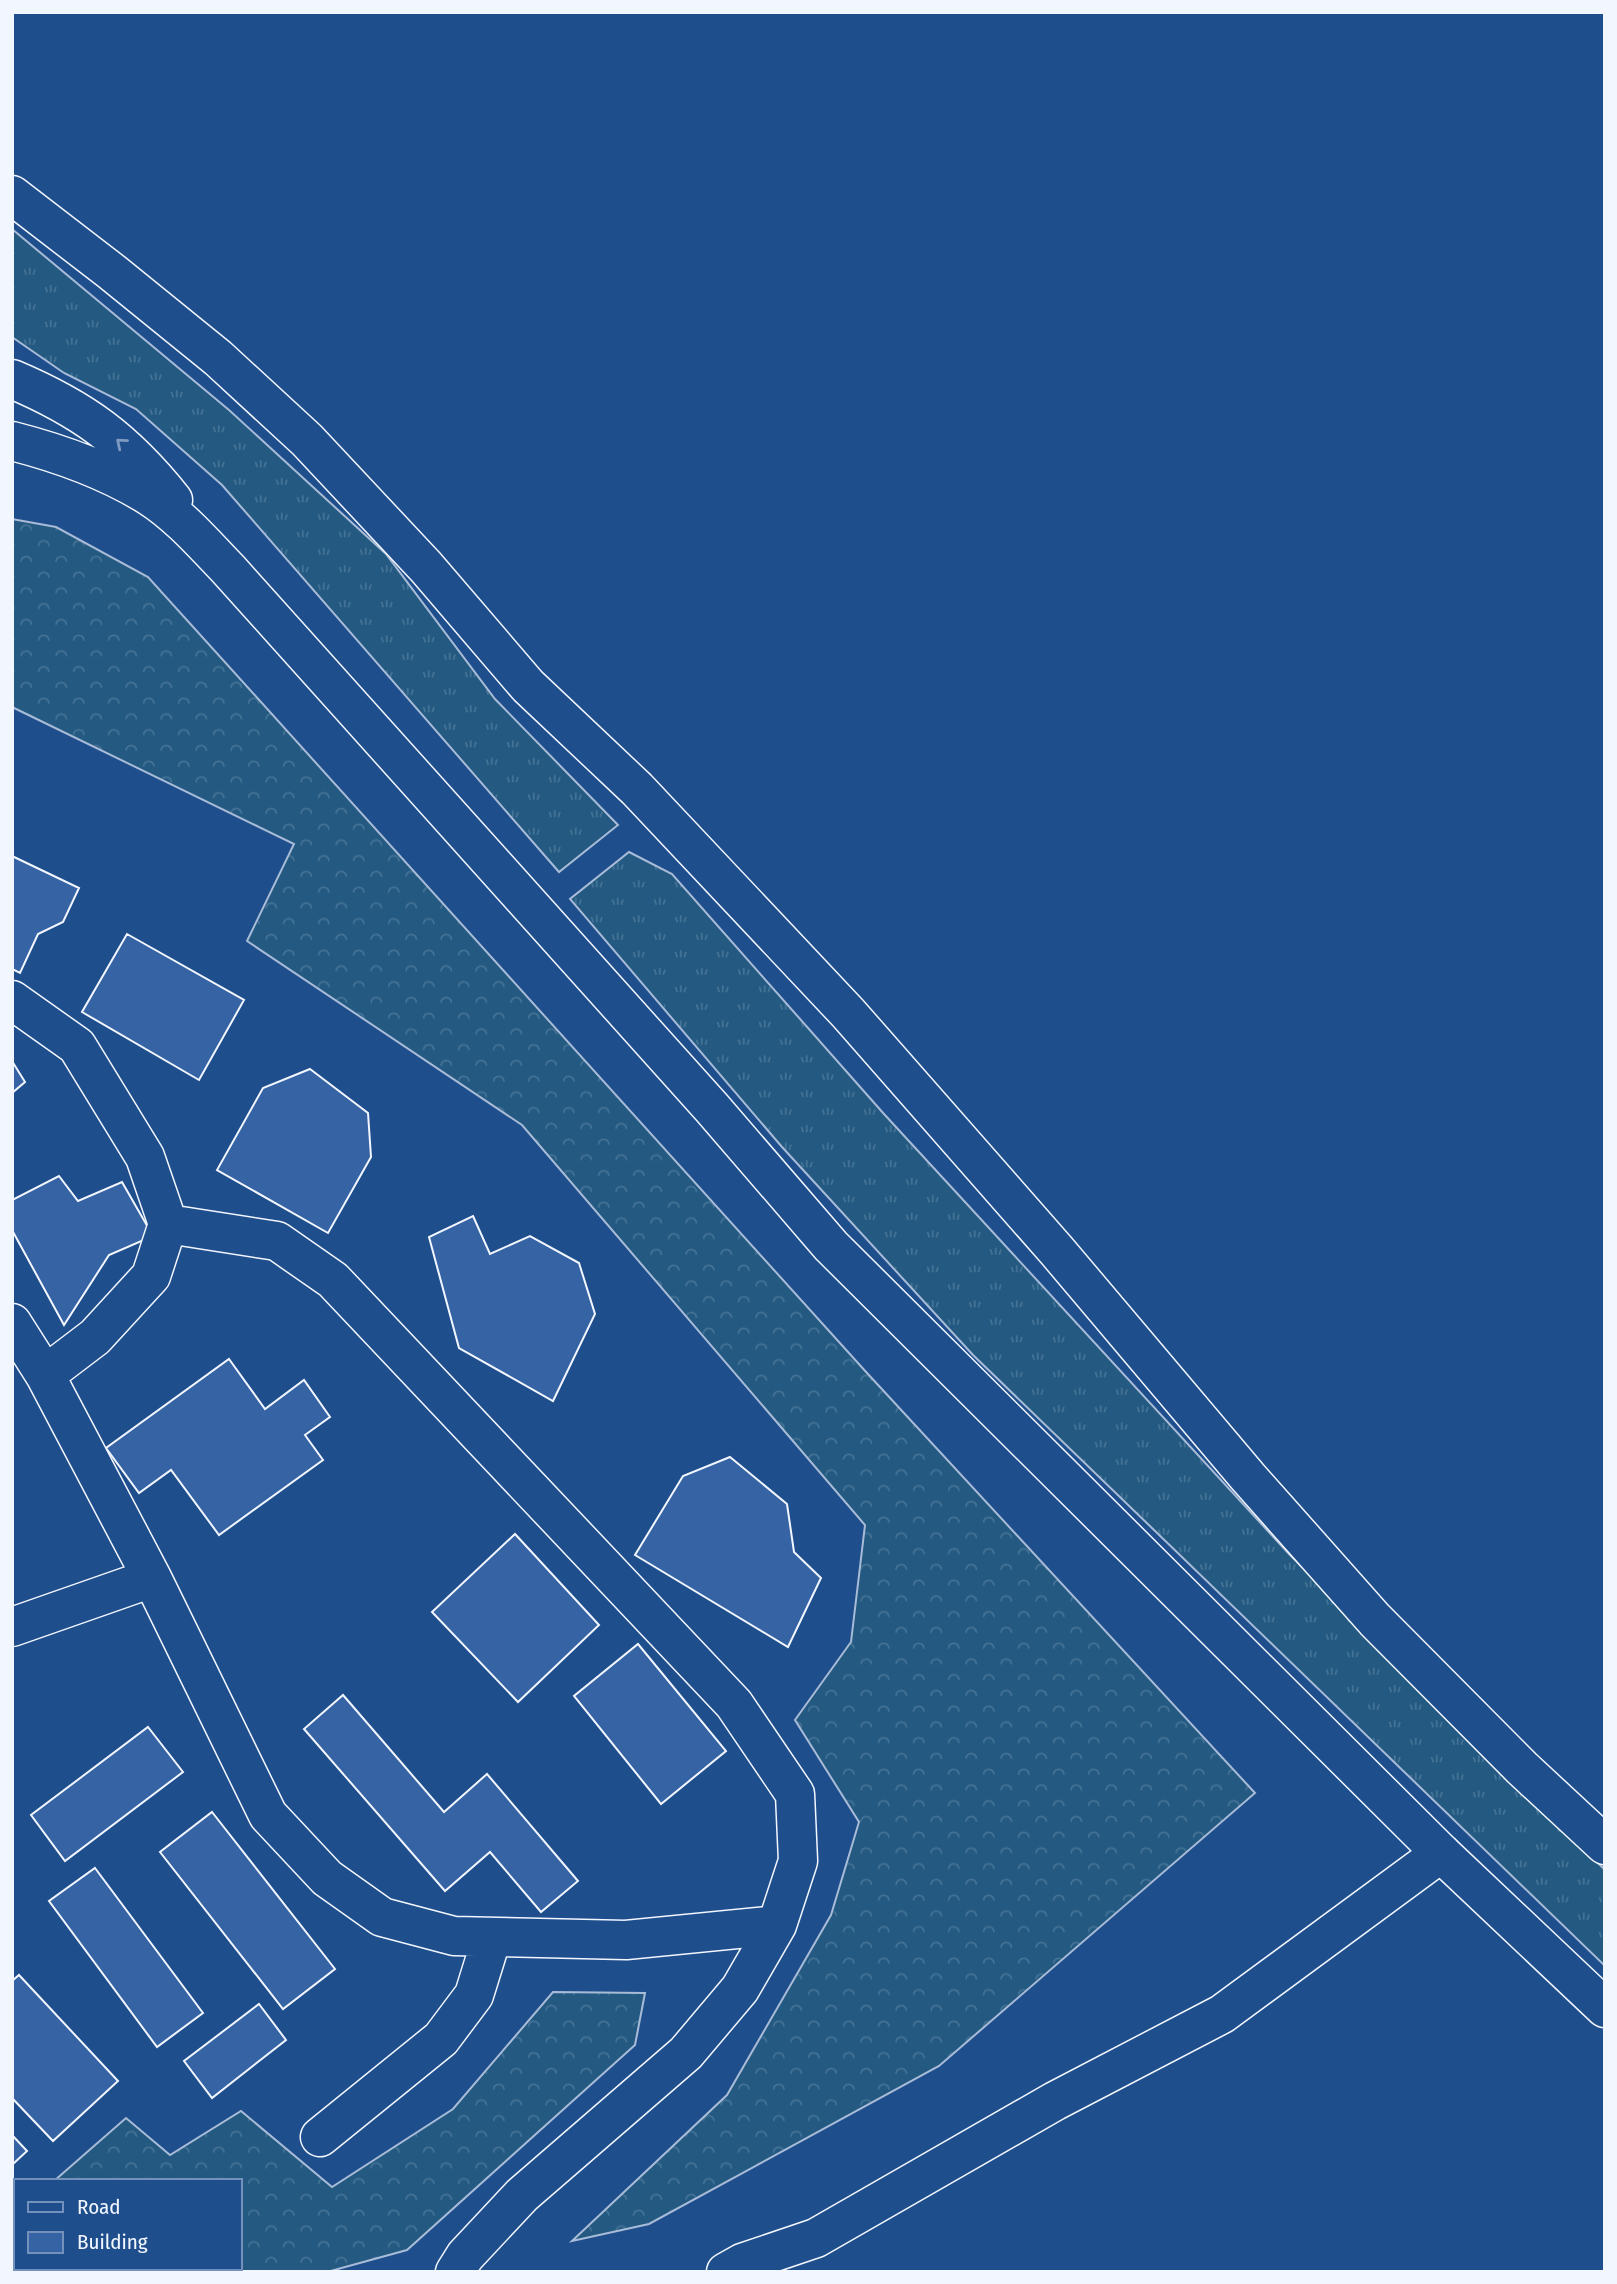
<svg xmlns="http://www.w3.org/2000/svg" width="1617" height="2284" font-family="'Fira Sans Condensed',sans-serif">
<defs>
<pattern id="grass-tufts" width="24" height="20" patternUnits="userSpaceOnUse" patternTransform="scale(1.75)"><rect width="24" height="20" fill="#245a82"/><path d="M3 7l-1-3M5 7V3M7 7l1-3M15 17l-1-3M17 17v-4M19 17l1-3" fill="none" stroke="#447295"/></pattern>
<pattern id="forest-crowns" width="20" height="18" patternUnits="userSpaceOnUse" patternTransform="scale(1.75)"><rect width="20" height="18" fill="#245a82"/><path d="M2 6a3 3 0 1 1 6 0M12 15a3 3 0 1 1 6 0" fill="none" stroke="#447295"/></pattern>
</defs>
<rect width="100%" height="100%" fill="#1f4e8c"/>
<path fill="url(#grass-tufts)" stroke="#a8bbd7" stroke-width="2" d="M12 229 229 410 386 554 495 699 618 825 559 872 222 485 136 409 64 373 12 337Z
M629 852 672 874 884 1114 1290 1555 1605 1870V1966L973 1355 782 1147 570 899Z"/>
<path fill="url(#forest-crowns)" stroke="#a8bbd7" stroke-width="2" d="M12 519 56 527 148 577 867 1373 1255 1793 939 2066 649 2224 572 2241 727 2095 831 1915 859 1822 795 1720 851 1642 865 1525 522 1125 247 941 294 844 12 707Z
M553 1992 645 1993 635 2045 407 2250 327 2272H12V2217L16 2214V2268H240V2181H54L126 2118 170 2155 241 2111 332 2187 453 2109Z"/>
<path fill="#3563a3" stroke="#f2f6ff" stroke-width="2" d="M12 856 79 888 63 922 38 934 20 973 12 969Z
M127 934 244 1000 199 1080 82 1012Z
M12 1061 25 1082 12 1093Z
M310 1069 368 1113 371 1157 328 1233 217 1170 263 1088Z
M59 1176 78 1201 122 1182 153 1236 109 1255 64 1325 12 1230V1200Z
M473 1216 490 1254 530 1236 579 1263 595 1314 553 1401 459 1348 429 1237Z
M229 1359 265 1409 304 1380 330 1417 305 1435 323 1460 219 1535 171 1470 139 1493 106 1448Z
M730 1457 787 1504 794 1552 821 1578 788 1647 635 1555 683 1476Z
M515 1534 599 1625 518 1702 432 1612Z
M638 1644 726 1751 661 1804 574 1696Z
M343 1695 444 1812 487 1774 578 1881 541 1912 490 1852 445 1891 304 1729Z
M148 1727 183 1772 65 1861 31 1815Z
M212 1812 335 1969 283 2009 160 1852Z
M95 1868 203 2013 157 2047 49 1901Z
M19 1975 118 2081 53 2141 12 2098V1981Z
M259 2004 286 2040 212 2098 184 2061Z
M12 2135 27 2151 12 2165Z"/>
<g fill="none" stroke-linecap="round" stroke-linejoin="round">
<g stroke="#f2f6ff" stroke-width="41">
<path id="minor" d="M12 195 112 272 218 358 307 440 426 567 528 686 637 789 848 1013 1057 1251 1248 1477 1375 1620 1522 1768 1605 1845
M12 1000 77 1046 145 1157 168 1224 151 1276 95 1337 45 1375
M168 1224 277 1241 333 1280 734 1704 795 1794 798 1861 777 1925 740 1989 686 2053 522 2195 465 2256 455 2272
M12 1323 45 1375 152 1578 268 1815 327 1878 382 1917 454 1936 626 1940 777 1925
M12 1627 152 1578
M320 2137 441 2039 474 1995 492 1937
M726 2272 742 2263 816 2238 1055 2101 1222 2014 1441 1853"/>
</g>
<g stroke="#f2f6ff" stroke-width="41">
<path id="major" d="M12 379C83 409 125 440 173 500
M12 441C59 453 107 470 149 496 179 515 204 544 229 570L712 1108 831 1246 1441 1853 1605 2008"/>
</g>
<use href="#minor" stroke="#1f4e8c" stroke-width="38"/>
<use href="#major" stroke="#1f4e8c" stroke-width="38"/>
</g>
<defs><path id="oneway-chevron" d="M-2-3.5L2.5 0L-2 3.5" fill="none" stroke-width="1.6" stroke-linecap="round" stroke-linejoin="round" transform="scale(1.75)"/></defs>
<use stroke="#7e9ac0" href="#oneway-chevron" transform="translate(121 443) rotate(-140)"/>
<rect width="1617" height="2284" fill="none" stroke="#f2f6ff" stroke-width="28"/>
<rect x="14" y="2179" width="228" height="91" fill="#1f4e8c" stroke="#7391ba" stroke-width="2"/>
<rect x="28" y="2202" width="35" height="10" fill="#1f4e8c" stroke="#7391ba" stroke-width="2"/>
<text x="77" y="2214" font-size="21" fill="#f2f6ff">Road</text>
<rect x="28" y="2232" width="35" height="21" fill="#3563a3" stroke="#7391ba" stroke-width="2"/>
<text x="77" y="2249" font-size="21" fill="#f2f6ff">Building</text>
</svg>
